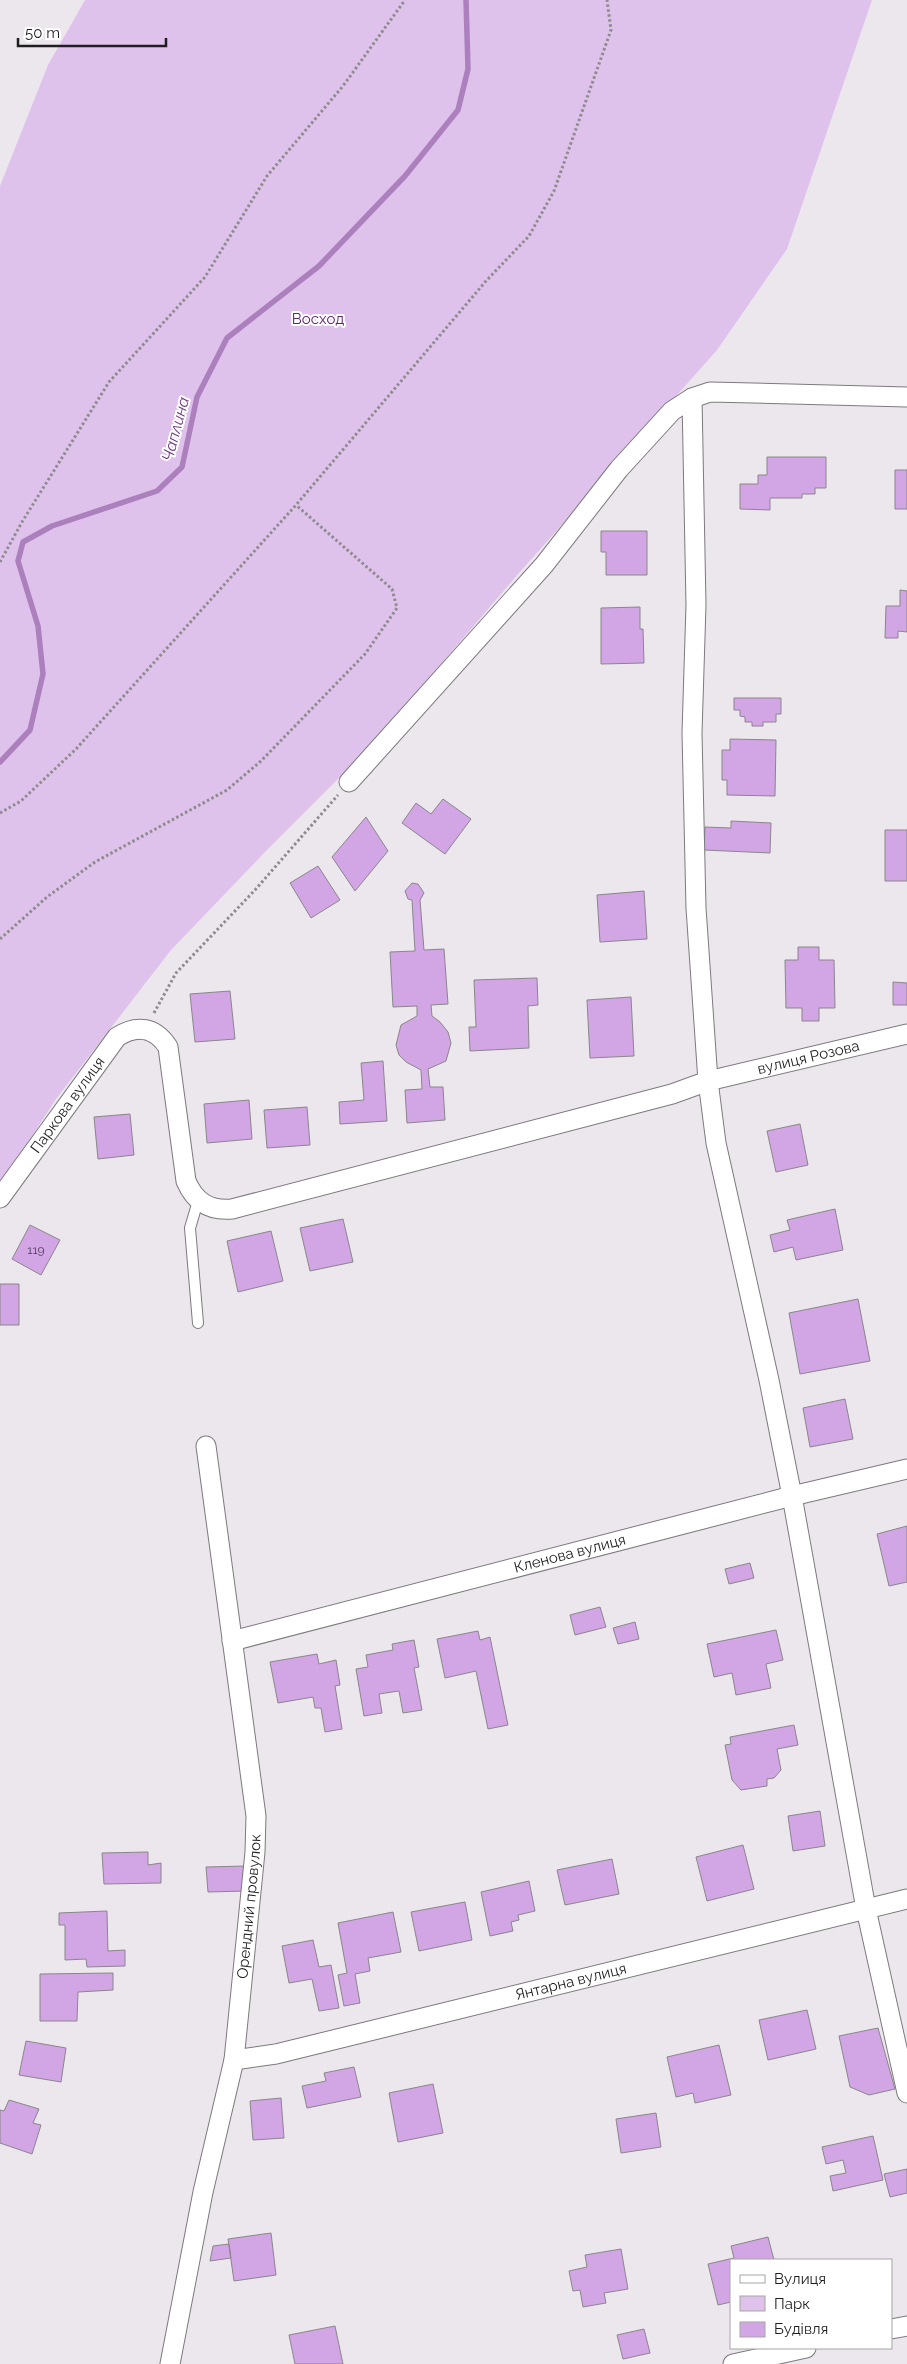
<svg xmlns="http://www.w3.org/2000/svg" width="907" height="2364" font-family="Raleway,sans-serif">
<rect width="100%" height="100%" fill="#ebe7ed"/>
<path fill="#dfc2eb" d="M85 0H872L787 249 717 350 519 573 369 748 265 852 171 950 56 1099 0 1185V186L48 65Z"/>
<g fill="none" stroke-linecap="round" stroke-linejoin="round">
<path stroke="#ab80bd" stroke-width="5.5" d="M0 762 30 730 43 674 38 626 18 561 23 542 52 526 157 491 182 467 197 397 227 338 319 266 405 176 458 110 468 69 466 0"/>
</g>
<path fill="#d2a5e4" stroke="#8a868b" d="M767 457H826V488H815V494H802V498H770V510L740 509V484H758V475H767Z
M895 470H907V509H895Z
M601 531H647V575H606V552H601Z
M900 590 907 591V632L898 631V638H885L886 606H900Z
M640 607V629H643L644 663 601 664V608Z
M734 698H781V714H776V722H763V726H752V722H745V717L740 716V710H734Z
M730 739 776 740 775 796 727 795V780H722V750H730Z
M443 799 471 819 445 854 402 823 416 803 431 814Z
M366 817 388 851 355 891 332 857Z
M731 821 771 823 770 853 704 850 705 827 731 828Z
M885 830H907V881H885Z
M318 866 340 900 311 918 290 883Z
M412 883 418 884 424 893 420 900 424 950 444 949 448 1004 431 1005 432 1016 440 1022 448 1032 451 1043 446 1061 428 1069 430 1087H443L445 1120 407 1123 405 1090 422 1089 421 1070 406 1062 399 1055 396 1045 401 1025 417 1016V1006L393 1007 390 952 415 951 412 900 408 899 405 891Z
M644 891 647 939 600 942 597 895Z
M798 947H819V960H834L835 1008H819V1021H802V1008H786L785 960H798Z
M537 978 538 1005 528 1006 529 1048 470 1051 469 1027H476L474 980Z
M893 982 907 983V1005H893Z
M230 991 235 1039 195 1042 190 994Z
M631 997 634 1056 590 1058 587 1000Z
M383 1061 387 1121 340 1124 339 1102 364 1100 361 1063Z
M249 1100 252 1139 207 1143 204 1104Z
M307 1107 310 1145 267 1148 264 1110Z
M130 1114 134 1155 98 1159 94 1117Z
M800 1124 808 1165 776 1172 767 1131Z
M835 1209 843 1250 796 1260 793 1247 774 1252 770 1235 790 1230 787 1220Z
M343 1219 353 1262 310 1271 300 1228Z
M30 1225 60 1240 41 1275 12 1259Z
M271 1231 283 1281 238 1292 227 1241Z
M0 1284H19V1325H0Z
M858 1299 870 1361 800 1374 789 1313Z
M845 1399 853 1439 810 1447 803 1408Z
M907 1526V1582L889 1586 877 1534Z
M750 1563 754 1578 729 1584 725 1569Z
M600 1607 606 1627 575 1635 570 1615Z
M635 1622 639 1639 618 1644 613 1628Z
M776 1630 783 1660 766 1664 771 1688 736 1695 732 1673 714 1677 707 1644Z
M478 1631 480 1640 490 1637 508 1725 488 1729 476 1671 445 1678 437 1639Z
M414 1640 419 1667 414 1668 422 1710 403 1713 399 1691 379 1694 382 1713 364 1716 356 1669 368 1667 366 1655 393 1650 392 1644Z
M317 1654 319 1664 336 1660 340 1685 335 1686 342 1729 325 1732 321 1708H315L313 1697 278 1703 270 1662Z
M794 1725 798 1745 777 1749 781 1770 774 1778 767 1779V1786L741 1790 732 1780 725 1745 731 1744 730 1737Z
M820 1811 825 1846 793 1851 788 1816Z
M743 1845 754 1889 707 1901 696 1857Z
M148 1852V1865L161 1863V1883L104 1884 102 1853Z
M612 1859 619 1894 565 1905 557 1870Z
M246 1866 247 1891 208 1892 206 1867Z
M529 1881 535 1911 518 1915 519 1920 511 1922 513 1931 490 1936 481 1892Z
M465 1902 472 1940 419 1951 411 1912Z
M107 1911 108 1951 125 1950V1966L87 1967 86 1959 65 1960V1925H59V1913Z
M393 1912 401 1952 368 1958 370 1971 355 1974 360 2003 344 2006 338 1975 347 1973 338 1923Z
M313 1940 319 1967 331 1965 339 2008 319 2011 312 1979 289 1983 282 1946Z
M113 1973V1990L78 1992 77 2021H40V1974Z
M807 2010 816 2049 768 2060 759 2020Z
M878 2028 895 2089 869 2095 850 2087 839 2036Z
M26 2041 66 2048 61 2082 19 2075Z
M719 2045 731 2095 695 2103 693 2093 676 2097 667 2057Z
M354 2067 361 2097 307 2108 302 2086 326 2081 324 2073Z
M433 2084 443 2133 398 2142 389 2093Z
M281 2098 284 2138 253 2140 250 2101Z
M9 2100 39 2109 33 2123 41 2125 32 2154 0 2143V2110L4 2111Z
M656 2113 661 2147 621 2153 616 2119Z
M873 2136 883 2180 833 2191 830 2176 846 2173 843 2160 826 2164 822 2147Z
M907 2169V2193L890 2197 884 2174Z
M271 2233 276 2275 234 2281 228 2239Z
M768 2237 774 2260H731V2302L718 2305 708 2264 734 2258 731 2246Z
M229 2244 231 2258 210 2261 213 2246Z
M621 2249 628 2289 604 2293 606 2303 583 2307 580 2290 573 2291 569 2271 587 2267 585 2255Z
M335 2326 343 2364H295L289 2335Z
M644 2329 650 2353 623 2359 617 2335Z"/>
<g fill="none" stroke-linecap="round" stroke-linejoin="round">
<g stroke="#7d797e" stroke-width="12">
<path id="service" d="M198 1201 190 1228 198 1323"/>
</g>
<g stroke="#7d797e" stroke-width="21">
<g id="minor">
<path d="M692 398 696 605 692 733 696 908 708 1081 716 1143 769 1380 792 1496 866 1909 907 2093"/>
<path d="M349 782 544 565 619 469 672 411 692 398 710 392 907 397"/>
<path id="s1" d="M0 1198 117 1037C137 1024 155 1027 168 1047L186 1181C195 1202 209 1211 232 1209L672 1094 708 1081 907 1034"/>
<path id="s2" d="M232 1641 792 1496 907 1469"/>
<path id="s3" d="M234 2060 276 2054 907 1899"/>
<path d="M891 2329 907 2326"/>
<path id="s4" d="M170 2364 203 2192 234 2060 255 1852 256 1816 206 1446"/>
<path d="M733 2364 806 2348"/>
</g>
</g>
<path stroke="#8e8b8f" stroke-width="3" stroke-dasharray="2.5 2.5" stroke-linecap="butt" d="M0 562 22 522 109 382 205 277 267 176 343 86 405 0
M0 813 21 801 76 749 296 505 486 281 529 236 554 191 611 30 607 0
M0 939 47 897 95 862 227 790 261 761 365 654 397 608 392 589 296 505
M154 1013 176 973 255 890 338 795"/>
<use href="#service" stroke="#fff" stroke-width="10"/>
<use href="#minor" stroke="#fff" stroke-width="19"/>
</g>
<g text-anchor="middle" stroke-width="4" stroke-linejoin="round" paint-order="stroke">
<g font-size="12" fill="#4c3f50">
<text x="36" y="1254">119</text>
</g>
<g font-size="15" fill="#5c256f" stroke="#fff">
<text x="318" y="324">Восход</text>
</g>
<g font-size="15" fill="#1f1d1f" stroke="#fff">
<text dy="5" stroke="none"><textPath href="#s1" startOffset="1048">вулиця Розова</textPath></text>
<text dy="5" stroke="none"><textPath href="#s1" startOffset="115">Паркова вулиця</textPath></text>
<text dy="5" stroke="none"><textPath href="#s2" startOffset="349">Кленова вулиця</textPath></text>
<text dy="5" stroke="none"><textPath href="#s4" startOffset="465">Орендний провулок</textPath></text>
<text dy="5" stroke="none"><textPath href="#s3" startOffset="346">Янтарна вулиця</textPath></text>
</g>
<g font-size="16" font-style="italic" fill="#6e3782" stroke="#fff">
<text transform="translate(175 429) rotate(-75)" y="6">Чаплина</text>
</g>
</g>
<rect x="730" y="2259" width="162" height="90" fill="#ffffff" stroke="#a5a5a5"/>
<rect x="740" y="2275" width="25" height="8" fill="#ffffff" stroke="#a5a5a5"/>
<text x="774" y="2284" font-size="15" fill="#1f1d1f">Вулиця</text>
<rect x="740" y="2296" width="25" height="15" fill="#dfc2eb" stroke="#a5a5a5"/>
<text x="774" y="2309" font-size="15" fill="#1f1d1f">Парк</text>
<rect x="740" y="2322" width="25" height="15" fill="#d2a5e4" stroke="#a5a5a5"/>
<text x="774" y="2334" font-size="15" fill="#1f1d1f">Будівля</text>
<path d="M18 38v8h148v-8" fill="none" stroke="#1f1d1f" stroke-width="2.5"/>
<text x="25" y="38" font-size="15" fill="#1f1d1f" stroke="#ffffff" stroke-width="4" paint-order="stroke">50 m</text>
</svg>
